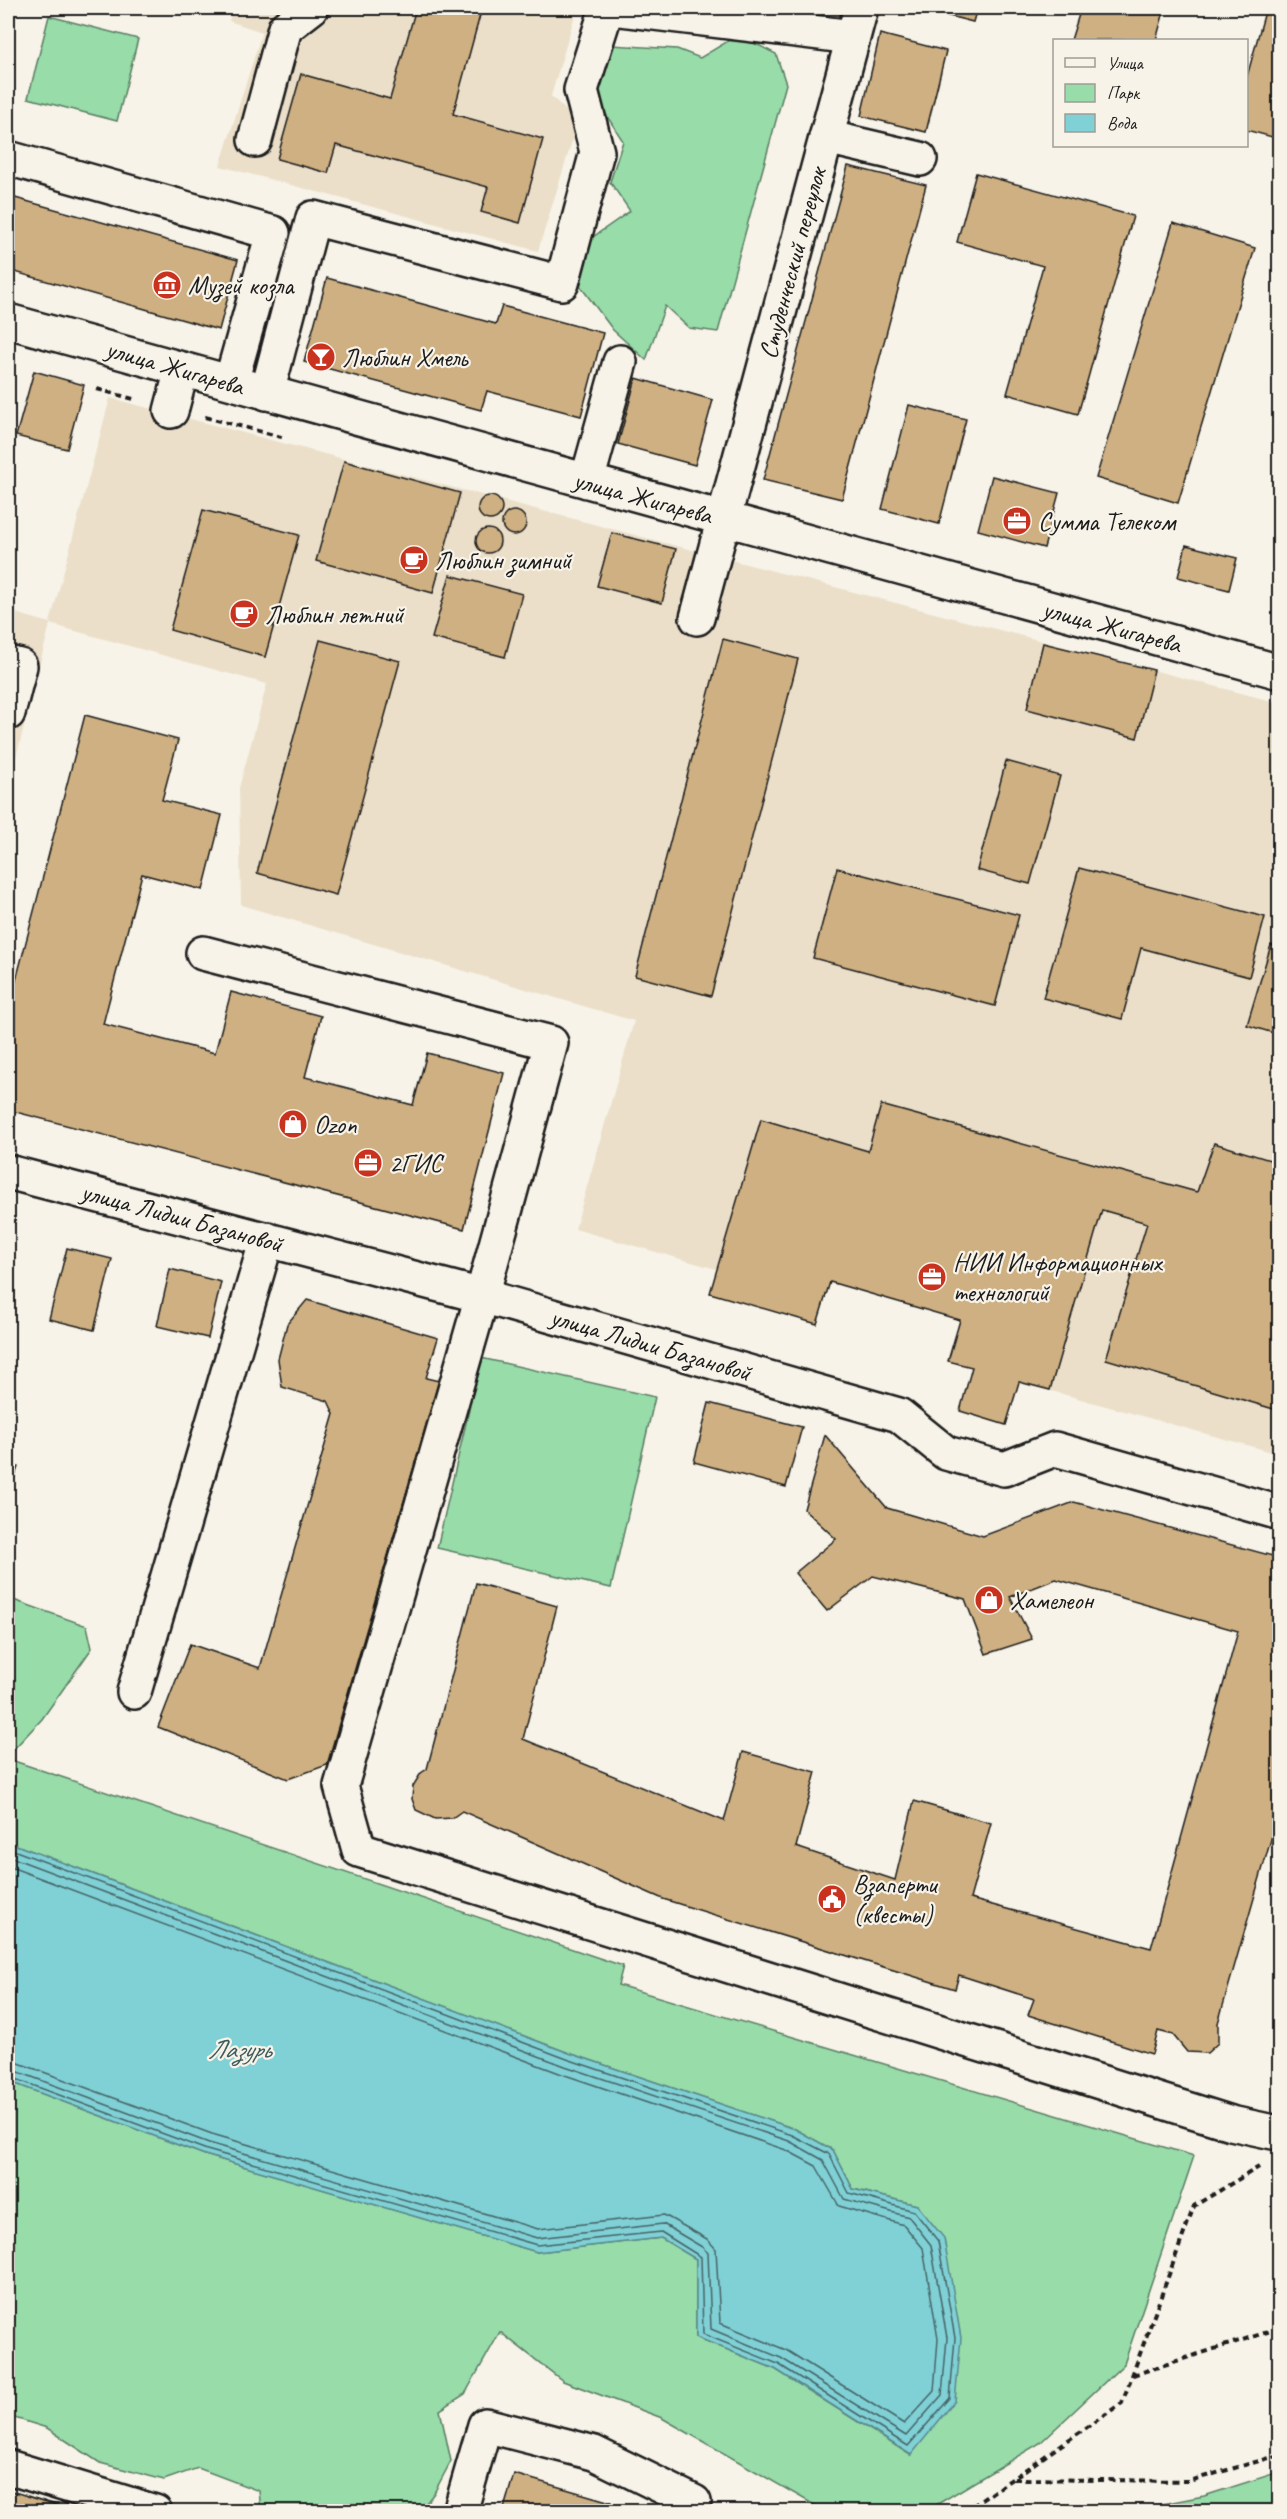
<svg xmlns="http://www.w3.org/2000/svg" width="1287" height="2519" font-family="Caveat,sans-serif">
<rect width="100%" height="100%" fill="#f7f3e8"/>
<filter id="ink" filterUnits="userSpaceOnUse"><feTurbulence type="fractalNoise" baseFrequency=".0167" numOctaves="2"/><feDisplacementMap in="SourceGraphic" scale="12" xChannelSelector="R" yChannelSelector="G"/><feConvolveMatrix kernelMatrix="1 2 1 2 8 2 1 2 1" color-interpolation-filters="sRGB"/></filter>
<g filter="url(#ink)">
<path fill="#ebdfc9" d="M233 8H577L551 96 578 122 538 251 220 166 262 32 229 21Z
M110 398 1279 703V1454L1019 1382 1006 1425 960 1411 972 1367 948 1361 960 1320 830 1282 817 1324 710 1293 716 1269 575 1229 634 1021 241 905 239 788 267 684 50 624 8 789V611L50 623Z"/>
<path fill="#97dca9" stroke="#5a7c62" stroke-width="1.5" d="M49 16 138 39 117 121 28 98Z
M738 35 776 54 786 84 718 332 689 328 665 306 646 360 613 330 578 283 590 239 630 211 610 182 623 141 596 99 611 45 677 49 700 58Z
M481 1358 655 1397 611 1588 437 1548Z
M8 1598 87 1626 92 1648 42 1719 8 1755Z
M8 1759 623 1966 618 1985 1194 2156 1124 2364 1040 2443 926 2511H825L662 2418 563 2381 500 2332 465 2394 440 2410 451 2461 434 2493 420 2511H261L259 2491 198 2468 164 2480 100 2463 47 2428 8 2416V2167L10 2158 8 2157V2081L205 2155 537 2252 661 2238 696 2259V2337L775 2369 910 2455 917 2205 853 2189 833 2150 795 2129 569 2053 8 1842Z
M1279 2472 1278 2511 1120 2512 1204 2496Z"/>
<path fill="#80d1d6" stroke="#58898c" stroke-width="1.5" d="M8 1842 569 2053 795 2129 833 2150 853 2189 917 2205 944 2238 961 2338 955 2401 911 2455 775 2369 696 2337V2259L661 2238 537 2252 205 2155 8 2081Z"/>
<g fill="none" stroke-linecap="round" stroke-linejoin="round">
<path stroke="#446466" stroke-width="1.5" d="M8 1848 567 2059 792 2135 829 2154 849 2193 914 2211 938 2241 955 2338 950 2398 908 2446 778 2364 703 2334 701 2257 661 2232 537 2245 207 2150 8 2076
M8 1856 565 2066 789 2141 823 2160 844 2199 909 2217 931 2245 947 2338 942 2395 906 2436 781 2358 711 2329 708 2253 702 2247 663 2224 537 2238 209 2143 8 2068
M8 1866 562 2074 786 2150 816 2166 839 2206 904 2225 923 2248 938 2339 934 2391 904 2424 786 2350 720 2323 716 2249 707 2239 664 2215 538 2229 212 2134 8 2059"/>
</g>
<path fill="#ceb082" stroke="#1c1c1c" stroke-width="1.5" d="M416 8H482L453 114 543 139 520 223 481 212 488 187 336 145 328 173 277 159 301 74 390 99Z
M918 8H977L973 22Z
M1081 8H1165L1156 40H1071Z
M1266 8H1280V139L1246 130V80Z
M880 34 946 51 926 132 861 116Z
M848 166 926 185 842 499 763 480Z
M976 173 1133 216 1078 414 1007 394 1043 266 957 242Z
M8 196 238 260 219 330 8 270Z
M1173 223 1255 248 1178 503 1096 478Z
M327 278 496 324 502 306 603 333 581 416 487 391 481 410 304 362Z
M34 371 84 385 67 449 16 436Z
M636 378 713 400 695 465 618 444Z
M909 405 966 419 939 524 882 509Z
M344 461 460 493 433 593 316 561Z
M992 476 1059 493 1044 548 978 530Z
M478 508a12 12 0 1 1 24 0a12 12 0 1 1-24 0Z
M203 510 299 535 265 657 170 630Z
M502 523a12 12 0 1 1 24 0a12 12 0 1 1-24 0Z
M476 541a12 12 0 1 1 24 0a12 12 0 1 1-24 0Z
M612 533 676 549 662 603 597 586Z
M1186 545 1237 558 1229 590 1178 577Z
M450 575 522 594 505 657 432 638Z
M723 639 798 659 711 996 635 976Z
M320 640 400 661 336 895 257 873Z
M1043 643 1154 670 1137 738 1027 709Z
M85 715 178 740 162 800 222 815 203 890 142 874 103 1024 215 1053 231 992 321 1016 305 1077 413 1105 427 1053 504 1073 464 1229 8 1110V1011Z
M1006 761 1060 776 1030 884 977 870Z
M837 868 1019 915 995 1006 813 958Z
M1079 868 1265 917 1249 977 1141 948 1122 1019 1043 998Z
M1271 945 1280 947V1035L1247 1025Z
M881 1105 1197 1192 1214 1143 1280 1163V1403L1277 1410 1106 1359 1147 1223 1102 1210 1050 1390 1019 1382 1006 1425 960 1411 972 1367 948 1361 960 1320 830 1282 817 1324 710 1293 761 1119 868 1151Z
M67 1248 112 1259 94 1330 49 1319Z
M170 1269 221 1282 208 1338 157 1326Z
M307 1300 438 1338 426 1378 439 1381 327 1765 288 1779 158 1727 190 1644 260 1668 334 1414 328 1401 282 1387 278 1359 287 1324Z
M709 1403 802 1427 786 1487 694 1462Z
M825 1435 887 1508 983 1536 1074 1502 1280 1558V1808L1218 2023V2043L1207 2053 1187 2052 1173 2035 1158 2031 1152 2054 1028 2015 1034 1999 959 1975 955 1989 663 1899 462 1811 452 1818 435 1819 416 1810 412 1799 413 1786 421 1773 427 1769 476 1583 557 1606 523 1739 724 1821 743 1752 816 1772 796 1847 895 1880 914 1801 991 1823 970 1899 1151 1948 1238 1631 1056 1579 1010 1597 1032 1639 986 1654 965 1599 873 1576 827 1611 795 1573 836 1539 804 1509Z
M8 1464 18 1467 8 1496Z
M514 2474 611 2502 608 2512H503Z
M8 2490 79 2512H8Z"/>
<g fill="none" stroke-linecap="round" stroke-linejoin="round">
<g stroke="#1c1c1c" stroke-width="38">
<path id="minor" d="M612 8 853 37
M826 137 920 159
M255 140 285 28 311 8
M8 158 273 233 231 382
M8 321 1280 672
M267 393 313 218 562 283 597 152 581 90 607 8
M171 411 182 369
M587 481 620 362
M697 618 861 8
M8 663 20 666 8 713
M203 953 551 1043 482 1296 341 1786 359 1850 1231 2123 1273 2132 1280 2131
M8 1172 482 1296 899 1415 946 1453 1004 1469 1055 1449 1280 1513
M134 1692 267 1239
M8 2467 155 2512
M460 2512 485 2425 594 2453 694 2502 690 2512"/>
</g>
<path stroke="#1c1c1c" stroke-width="4" stroke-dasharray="6 4.5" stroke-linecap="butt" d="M97 389 137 400
M205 417 285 438
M1133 2375 1280 2328
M1014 2479 1189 2481 1280 2455
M964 2512 1122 2403 1194 2206 1259 2167"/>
<use href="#minor" stroke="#f7f3e8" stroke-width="33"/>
</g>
</g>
<defs>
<g id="museum-disc" transform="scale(1.5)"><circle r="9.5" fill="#c8321e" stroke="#f7f3e8"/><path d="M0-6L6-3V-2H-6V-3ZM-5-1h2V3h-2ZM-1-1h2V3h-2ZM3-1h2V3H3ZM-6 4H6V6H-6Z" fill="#fff"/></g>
<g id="bar-disc" transform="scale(1.5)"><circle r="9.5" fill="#c8321e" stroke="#f7f3e8"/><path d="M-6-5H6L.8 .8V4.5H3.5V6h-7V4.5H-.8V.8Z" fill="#fff"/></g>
<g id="office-disc" transform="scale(1.5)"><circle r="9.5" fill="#c8321e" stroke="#f7f3e8"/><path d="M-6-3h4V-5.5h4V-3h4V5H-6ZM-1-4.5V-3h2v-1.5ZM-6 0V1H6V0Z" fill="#fff"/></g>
<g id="cafe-disc" transform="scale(1.5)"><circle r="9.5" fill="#c8321e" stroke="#f7f3e8"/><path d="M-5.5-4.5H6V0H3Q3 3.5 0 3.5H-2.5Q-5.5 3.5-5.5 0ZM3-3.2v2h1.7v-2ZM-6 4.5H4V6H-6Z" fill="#fff"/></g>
<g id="shop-disc" transform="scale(1.5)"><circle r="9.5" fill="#c8321e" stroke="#f7f3e8"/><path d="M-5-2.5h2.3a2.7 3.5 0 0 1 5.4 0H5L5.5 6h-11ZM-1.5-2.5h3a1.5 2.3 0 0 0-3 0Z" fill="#fff"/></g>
<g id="civic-disc" transform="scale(1.5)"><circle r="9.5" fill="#c8321e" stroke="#f7f3e8"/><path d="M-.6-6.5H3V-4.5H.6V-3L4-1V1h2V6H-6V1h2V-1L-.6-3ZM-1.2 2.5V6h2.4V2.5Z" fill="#fff"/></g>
</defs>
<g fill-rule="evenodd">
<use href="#museum-disc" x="167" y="285"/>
<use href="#bar-disc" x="321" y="357"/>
<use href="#office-disc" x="1017" y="521"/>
<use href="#cafe-disc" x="414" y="560"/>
<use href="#cafe-disc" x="244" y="614"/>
<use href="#shop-disc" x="293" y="1124"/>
<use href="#office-disc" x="368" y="1163"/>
<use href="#office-disc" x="932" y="1277"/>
<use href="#shop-disc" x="989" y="1600"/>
<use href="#civic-disc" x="832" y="1899"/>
</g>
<g text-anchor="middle" stroke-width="4.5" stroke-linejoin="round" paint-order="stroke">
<g font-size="26" fill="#1c1c1c" stroke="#f7f3e8">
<text transform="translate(792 263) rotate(-75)" y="9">Студенческий переулок</text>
<text transform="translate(175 367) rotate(16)" y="9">улица Жигарева</text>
<text transform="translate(643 497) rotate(15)" y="9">улица Жигарева</text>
<text transform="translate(1112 626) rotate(15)" y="9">улица Жигарева</text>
<text transform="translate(182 1217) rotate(15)" y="9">улица Лидии Базановой</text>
<text transform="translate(651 1344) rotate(16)" y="9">улица Лидии Базановой</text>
</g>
<g font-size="26" fill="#1c1c1c" stroke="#f7f3e8" text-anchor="start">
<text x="188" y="294">Музей козла</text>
<text x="342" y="366">Люблин Хмель</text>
<text x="1038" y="530">Сумма Телеком</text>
<text x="435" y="569">Люблин зимний</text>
<text x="265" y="623">Люблин летний</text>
<text x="314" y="1133">Ozon</text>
<text x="389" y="1172">2ГИС</text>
<text x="953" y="1271">НИИ Информационных<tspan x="953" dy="30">технологий</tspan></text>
<text x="1010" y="1609">Хамелеон</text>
<text x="853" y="1893">Взаперти<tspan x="853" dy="30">(квесты)</tspan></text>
</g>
<g font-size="27" font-style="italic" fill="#3f5b5d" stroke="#f7f3e8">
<text x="239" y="2058">Лазурь</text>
</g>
</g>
<rect width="1287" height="2519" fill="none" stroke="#f7f3e8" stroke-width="30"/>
<rect x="15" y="15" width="1257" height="2489" fill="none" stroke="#1c1c1c" stroke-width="2" filter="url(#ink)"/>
<rect x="1053" y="39" width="195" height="108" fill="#f7f3e8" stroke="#9f9d96" stroke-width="1.5"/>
<rect x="1065" y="58" width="30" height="9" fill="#f7f3e8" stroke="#9f9d96" stroke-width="1.5"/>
<text x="1107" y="69" font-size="18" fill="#1c1c1c">Улица</text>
<rect x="1065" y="84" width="30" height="18" fill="#97dca9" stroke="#9f9d96" stroke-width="1.5"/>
<text x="1107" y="99" font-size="18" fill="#1c1c1c">Парк</text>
<rect x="1065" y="114" width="30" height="18" fill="#80d1d6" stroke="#9f9d96" stroke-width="1.5"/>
<text x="1107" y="129" font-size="18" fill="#1c1c1c">Вода</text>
</svg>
